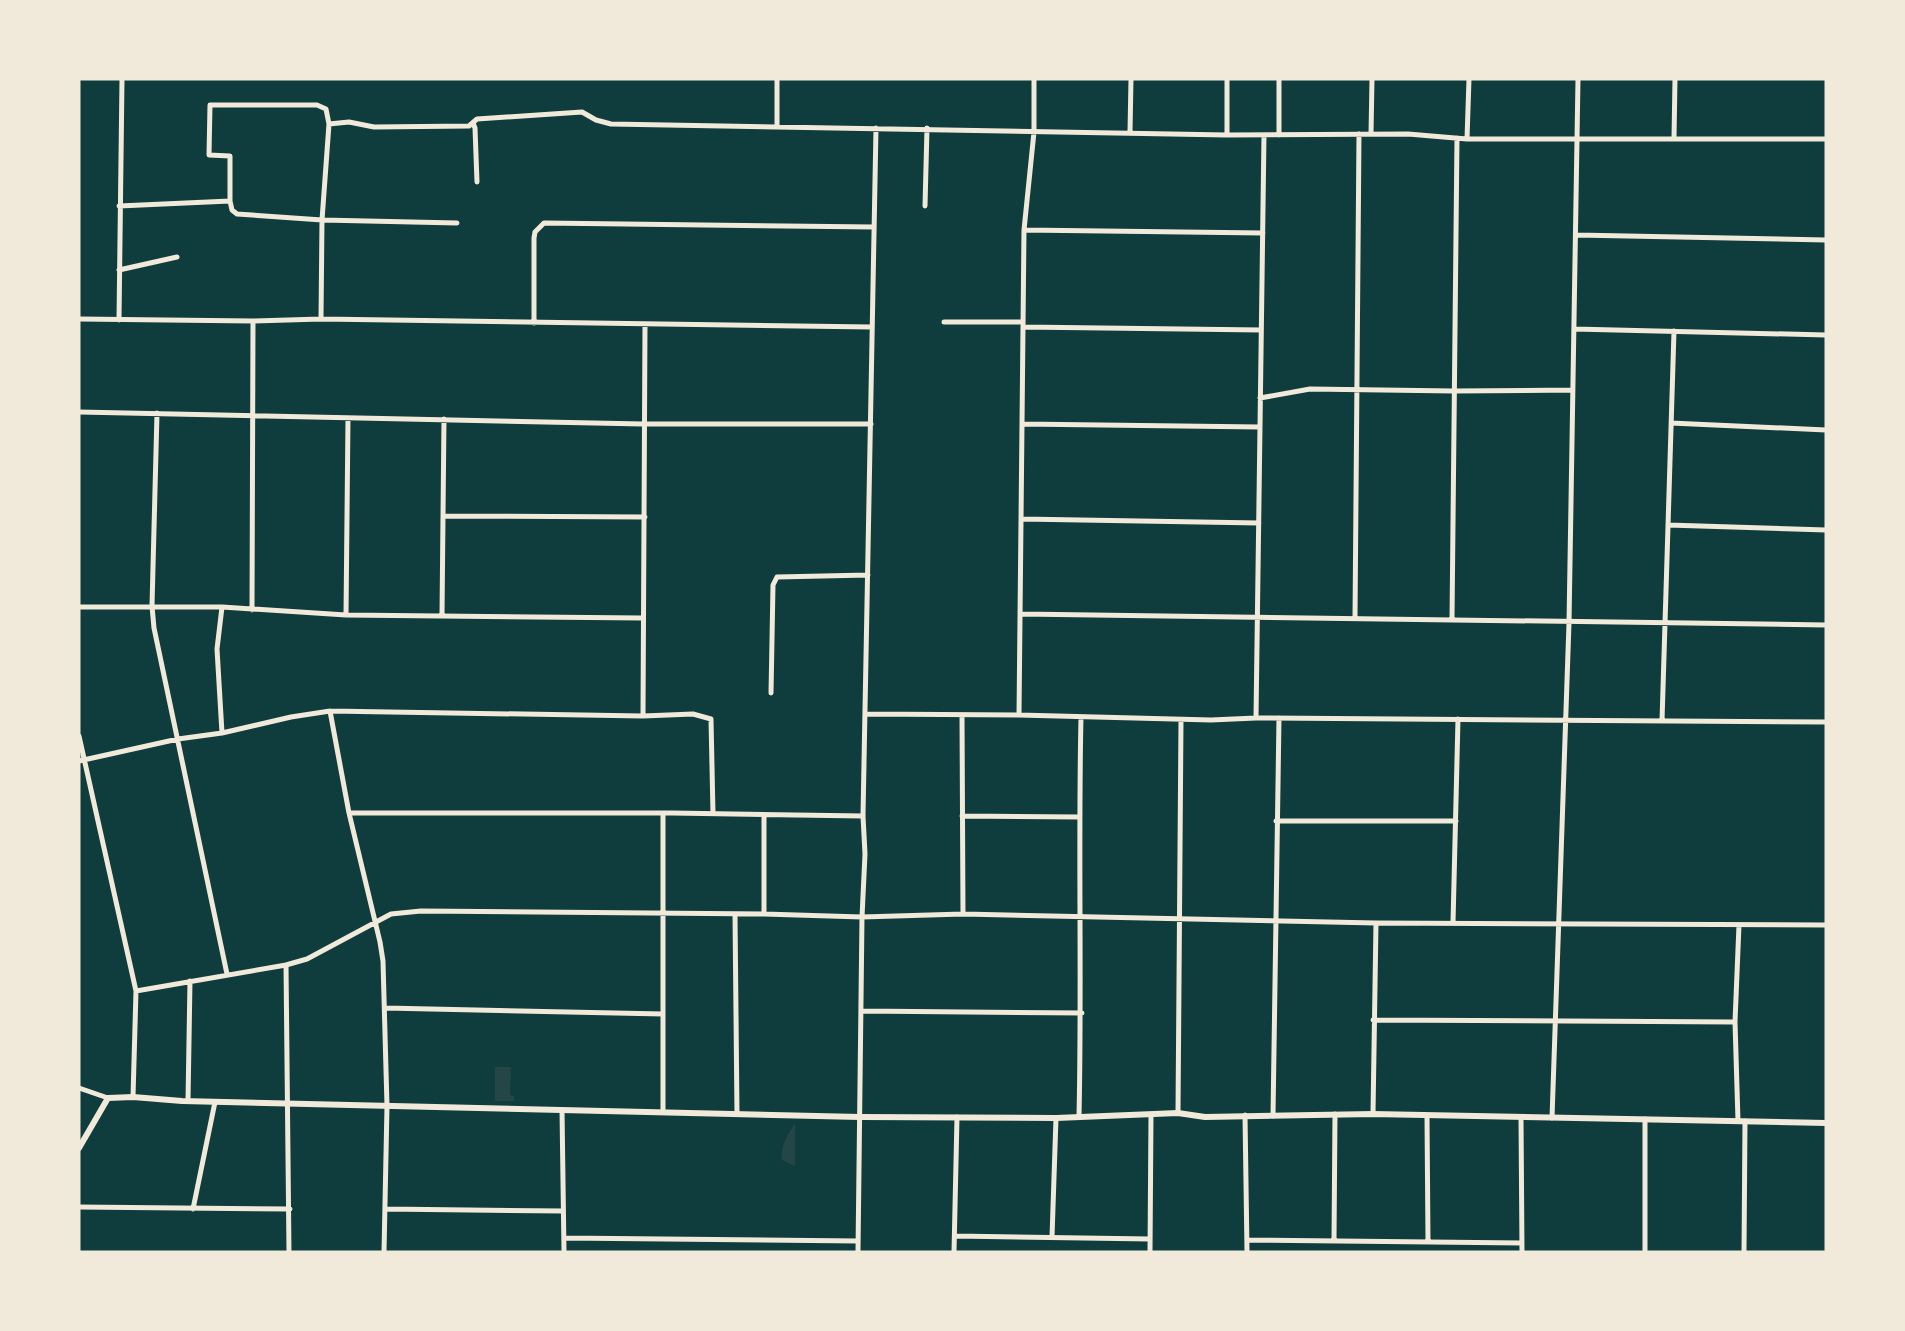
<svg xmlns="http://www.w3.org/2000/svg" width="1905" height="1331" font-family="'Nunito Sans',sans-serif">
<rect width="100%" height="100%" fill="#0f3d3e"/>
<path fill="#244646" d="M495 1067H511L510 1095 514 1096V1101H495Z
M795 1124V1166L782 1160C780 1146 788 1134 795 1124Z"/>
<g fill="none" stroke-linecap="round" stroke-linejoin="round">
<path stroke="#f1e9da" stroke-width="5" d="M777 79V126
M473 123 475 128 477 182
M329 124 349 122 374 127 469 126 477 119 582 112 596 120 611 124 1227 135 1408 134 1467 139H1826
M1130 132 1131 79
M1371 134 1372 79
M1227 135V79
M1279 135V79
M1674 138 1675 79
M1467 139 1469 79
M230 201V156L209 155 210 105H317L326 109 329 124 322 220 321 319
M119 206 230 201 232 210 237 214 322 220 457 223
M925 206 927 128
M1024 230 1263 233
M1576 235 1826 240
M119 270 177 257
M79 319 253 321 321 319 871 327
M119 320 122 79
M944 322H1023
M534 323V238L535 232 544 223 874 227
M1023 327 1261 330
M1574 329 1826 335
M1260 398 1310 389 1454 391 1573 390
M79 412 643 424H871
M157 413 152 606 154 628 227 974
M1671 423 1826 430
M1022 424 1260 427
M443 516 645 517
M1021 519 1259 523
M1668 525 1826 530
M79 607H222
M252 610 253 321
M1021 614 1826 625
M346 615 348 418
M442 615 444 419
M1355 618 1359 134
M1452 620 1457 138
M771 693 773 585 777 577 868 575
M330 711 349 813 380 942 383 961 387 1106 384 1252
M866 714 1019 715 1211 720 1256 718 1826 722
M962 715 963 914
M1019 715 1024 230 1034 132V79
M643 716 645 324
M1256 718 1264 135
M1662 721 1674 331
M222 733 217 649 222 607 346 615 642 618
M79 736 136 991 133 1097
M79 761 178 739 222 733 291 717 330 711 643 716 693 714 711 719 713 814
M349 813H672L863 816
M663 813V1112
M764 815V914
M962 816 1079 817
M1276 821H1456
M735 914 737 1114
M1453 923 1458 719
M286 965 289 1252
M136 991 286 965 307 959 391 914 421 911 764 914 862 917 963 914 1376 923 1826 925
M385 1008 663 1014
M862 1011 1082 1013
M1373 1020 1735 1022
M79 1088 108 1098
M188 1101 190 981
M562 1110 564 1252
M1178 1113 1181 720
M1373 1114 1376 923
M1245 1115 1247 1252
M1079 1116C1082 983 1078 850 1081 717
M1273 1116 1279 718
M1427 1116 1428 1242
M1521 1117 1522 1252
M1552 1118 1569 623 1578 79
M1645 1119V1252
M1738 1121 1735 1022 1739 925
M79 1207 290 1209
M193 1209 215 1102
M385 1209 563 1211
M955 1236 1150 1239
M1052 1237 1056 1118
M564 1238 858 1241
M1248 1240 1522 1243
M1334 1240 1335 1114
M858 1252 862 917 865 854 863 816 876 128
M954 1252 957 1117
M1150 1252 1151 1115
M1744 1252 1745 1121"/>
<path stroke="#f1e9da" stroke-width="6" d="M79 1148 108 1098 133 1097 182 1101 860 1117 1056 1118 1178 1113 1205 1117 1373 1114 1826 1123"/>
</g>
<rect width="1905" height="1331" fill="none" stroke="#f1e9da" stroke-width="161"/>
</svg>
